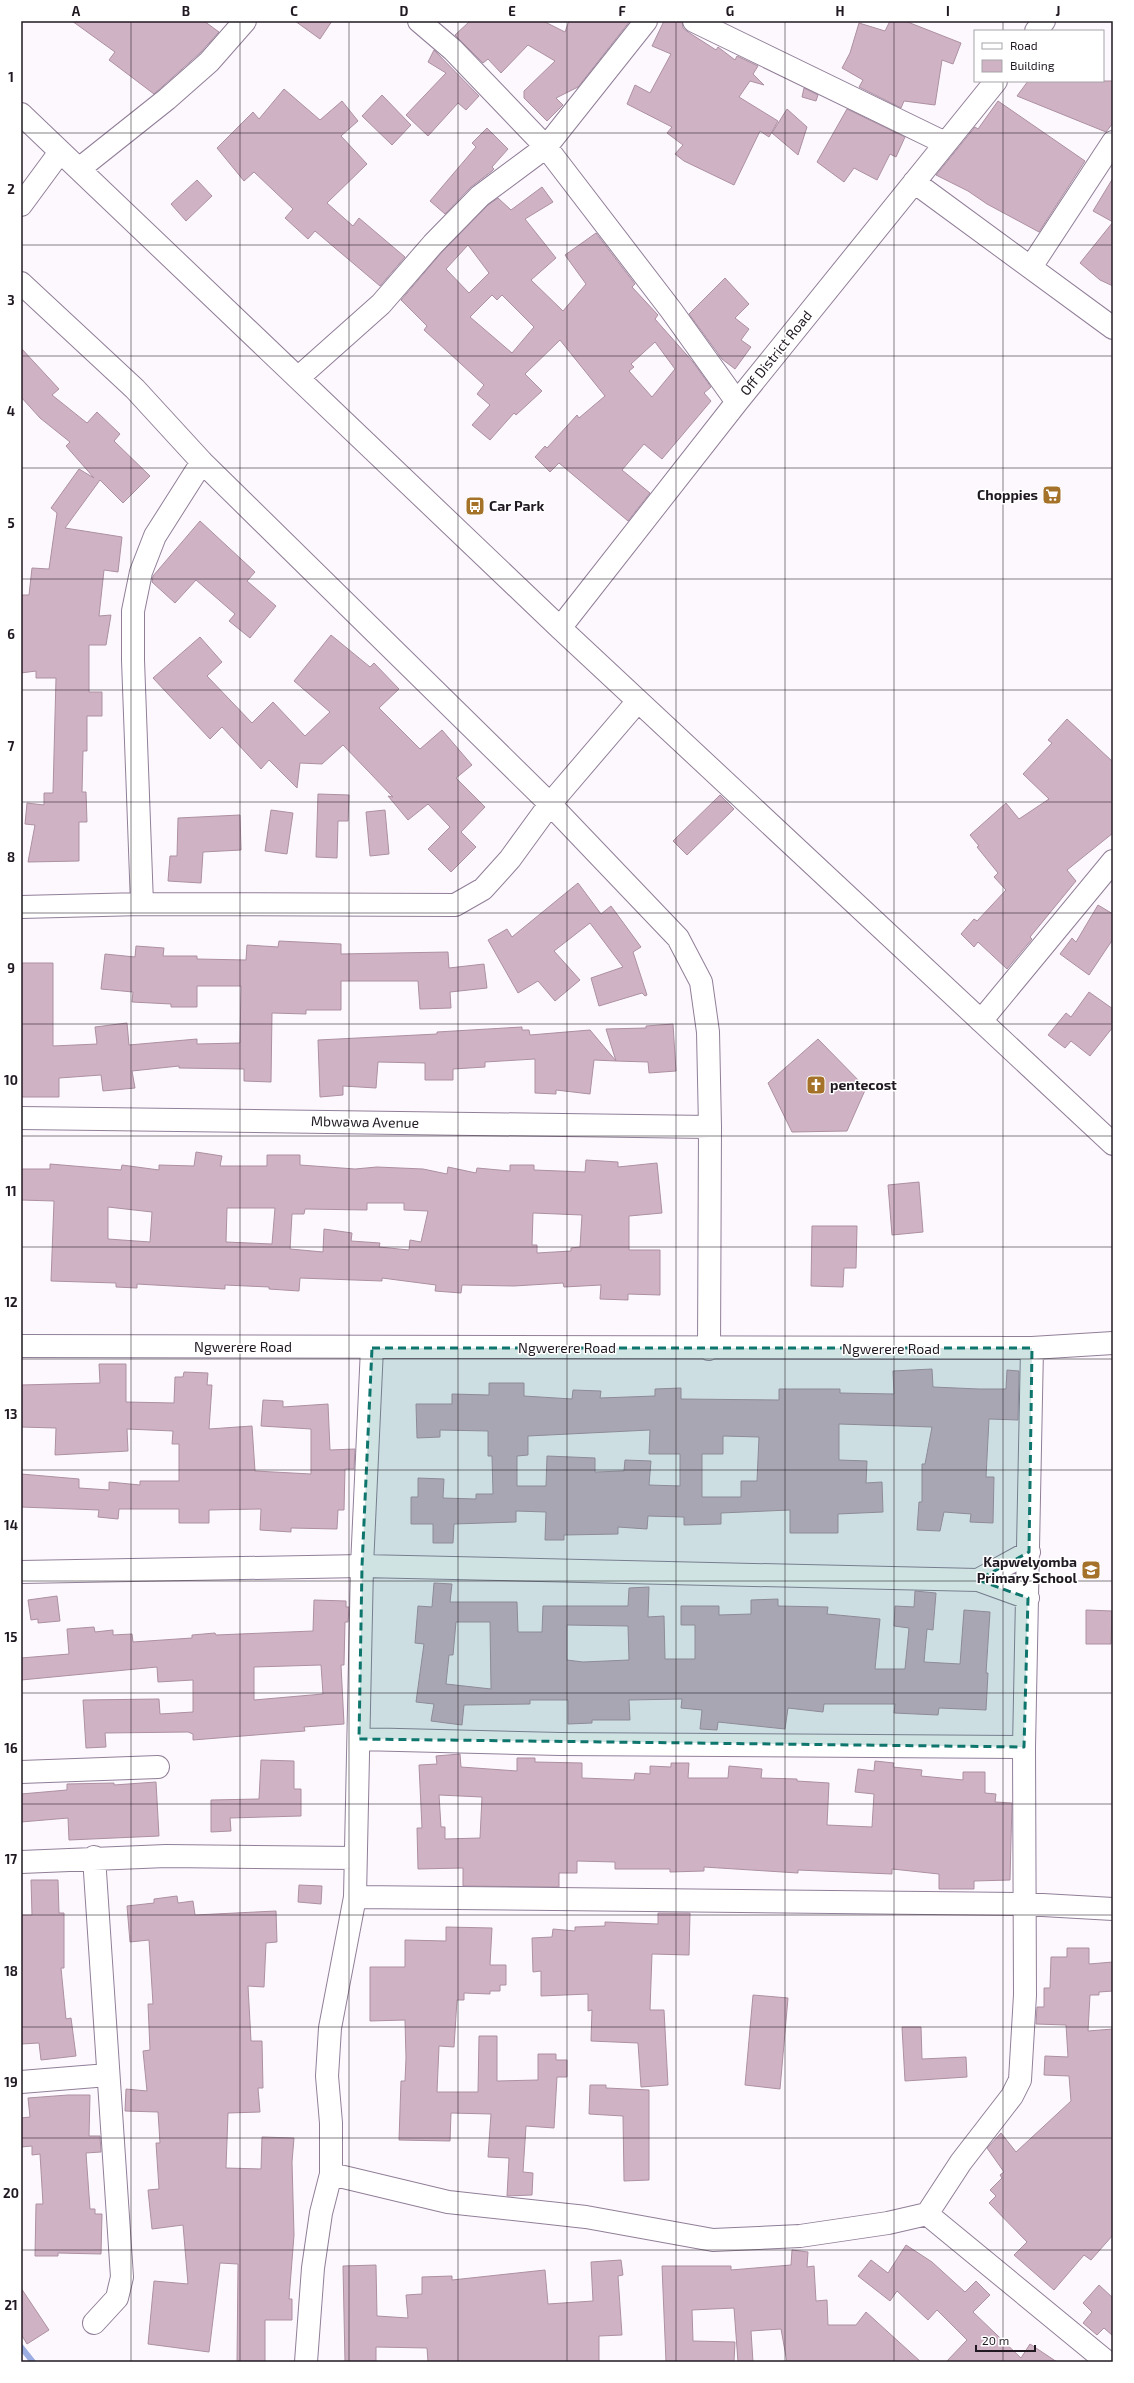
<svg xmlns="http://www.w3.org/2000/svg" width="1134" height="2383" font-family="'Exo 2',sans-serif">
<rect width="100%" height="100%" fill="#fcf8fe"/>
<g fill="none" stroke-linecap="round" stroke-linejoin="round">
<path stroke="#9cade4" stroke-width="6" d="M21 2347 33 2362"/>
</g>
<path fill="#d0b2c5" stroke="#ad90a2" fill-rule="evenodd" d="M72 21H204L219 32 200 53 154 94 109 60 115 52Z
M295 21H332L320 39Z
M470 21H543L565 32 569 21H630L578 87 556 98 563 105 547 121 524 98V91L555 61 528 45 501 73 488 59 483 63 455 35Z
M664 21H682L683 28 688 32 716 50 718 47 735 60 737 56 758 66 753 74 764 85 750 81 739 97 778 121 769 137 760 131 734 185 684 161 675 154 683 145 667 133 672 127 627 104 635 85 650 93 671 54 652 46Z
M890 21H905L961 43 953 64 942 60 935 105 904 101 901 108 859 87 863 80 842 68 850 53 859 23 885 31Z
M434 50 479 96 466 110 458 103 428 136 406 115 446 73 428 62Z
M1028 81H1113V123L1106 132 1017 96Z
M804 88 818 95 816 101 802 97Z
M284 89 320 120 342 101 358 121 341 136 367 164 327 203 353 226 359 218 405 257 380 286 315 231 308 239 285 218 293 209 254 172 244 181 217 148 253 112 259 119Z
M382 95 411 125 392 145 362 116Z
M998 101 1085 161 1039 232 987 204 968 191 936 175 975 127 978 129Z
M787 109 807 127 798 155 772 133Z
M847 109 905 137 896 157 890 154 877 180 854 168 844 182 817 162Z
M487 128 508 149 492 167 494 169 492 171 471 187 445 214 430 201 476 147 472 143Z
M1113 178V286L1100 280 1080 263 1113 222 1093 211Z
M197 180 212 196 186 221 171 204Z
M542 187 553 202 525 219 556 258 531 280 563 311 586 284 565 255 596 233 635 284 632 287 658 315 655 319 693 362 711 387 704 393 711 401 662 459 644 444 622 470 650 493 628 521 559 463 550 472 535 457 545 446 547 448 577 415 579 418 605 396 560 340 525 374 542 391 516 415 514 413 490 440 472 425 490 405 477 394 484 385 424 330 427 326 401 300 442 252 488 205 498 198 511 210ZM468 245 489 273 469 293 446 269ZM492 295 497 300 502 295 534 327 512 353 470 317ZM655 342 675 369 652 397 629 371 634 367 631 364Z
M725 278 749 304 735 318 749 329 741 340 751 347 735 369 722 359 689 314Z
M21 348 59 389 52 395 87 423 97 412 120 434 114 441 150 476 123 503 100 480 65 528 122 537 118 572 104 570 99 616 111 615 106 645H89V692H102V716H87V751H83L82 792H86L87 822H79V861L28 862 35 825 25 824 27 803 44 805V793H53L56 678H36V671L21 673V595H29L32 568 49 569 57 513 51 508 79 469 94 478 66 446 70 442 40 418 21 397Z
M200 521 255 572 247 581 276 606 250 638 229 621 235 614 196 580 175 603 152 582 153 576Z
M331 635 370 667 374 663 399 689 379 708 420 749 442 730 472 765 456 778 485 807 461 832 476 847 451 872 428 849 450 827 428 804 408 820 388 796 393 797 343 745 322 764 300 763 297 788 269 760 261 769 222 727 210 739 153 678 200 637 222 662 207 676 252 723 273 702 305 736 330 712 294 681Z
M1067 719 1113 762V833L1067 870 1076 881 1030 937 1032 939 1007 969 978 942 974 947 961 934 974 919 977 921 1006 890 994 877 998 873 977 847 979 846 970 835 1006 803 1019 819 1049 799 1023 774 1052 743 1048 740Z
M318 794 349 795 348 821H338L337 858 316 857Z
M720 795 734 809 687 855 673 841Z
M271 810 293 813 287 854 265 851Z
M385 810 389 854 370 856 366 812Z
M240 815 241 850 203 852 201 883 168 881 170 856H177L178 818Z
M578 883 601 914 611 906 641 947 633 952 647 995 645 996 642 993 599 1006 591 978 623 967 590 923 554 951 580 980 555 1001 538 981 518 993 488 940 507 929 512 937Z
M1098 905 1113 914V939L1089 975 1060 954 1072 938 1076 942Z
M279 941 341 944V954L448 952 449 968 484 964 487 988 450 992 451 1008 420 1009 418 981H341V1010H306V1014L272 1013 271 1082 244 1081V1069L179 1068V1066L132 1071 135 1088 103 1091 101 1075 59 1078V1097H21V963H53V1046L97 1044 95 1027 127 1023 129 1045 197 1039V1044L240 1043 241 986H197V1007H171V1004L132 1002 133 992 101 989 105 954 135 957 136 946 164 948 163 956H197V959L246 960 247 945 278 947Z
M1089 992 1113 1009V1027L1090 1056 1071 1041 1065 1048 1048 1035 1066 1013 1071 1017Z
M673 1024 676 1071 649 1073 648 1062 616 1061 606 1029 646 1028V1026Z
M522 1027V1030H529L530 1035 590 1030 616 1061 594 1060 590 1094 556 1090V1094L535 1093V1059L485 1062V1067L453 1069V1080H425V1063L378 1062 376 1088 343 1086V1095L320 1097 318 1040 437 1034V1032Z
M818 1039 866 1088 847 1131 792 1132 768 1083Z
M196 1152 222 1156 220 1166H267V1155H300V1165L355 1169 377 1167 423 1169 447 1174 448 1167 476 1173 477 1168 510 1171V1165H534V1170L585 1172 586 1160 618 1162V1167L657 1163 662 1213 629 1216V1250H660V1295L628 1294V1300L600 1299 601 1285 564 1287 563 1283 514 1286 462 1285 461 1293 435 1291 436 1285 382 1278V1281L300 1278 299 1291 269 1289V1287L225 1285V1289L137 1284V1288L116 1287V1283L51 1281 54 1201 21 1200V1169H50V1164L121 1170 122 1165 159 1170V1165L194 1166ZM367 1203H404V1210L428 1211 421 1242 410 1240 409 1250 379 1247 380 1243 351 1241 352 1233 324 1229 323 1252 290 1249 292 1214H304L305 1209 367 1210ZM108 1207 152 1212 150 1242 108 1239ZM227 1208H275L272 1244 226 1242ZM533 1213 582 1215 580 1247 571 1248V1251L537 1253V1245H532Z
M919 1182 923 1232 892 1235 888 1185Z
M812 1226H857L856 1268H844L843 1287 811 1286Z
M99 1364H126V1402L174 1403 175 1377H183L184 1372 208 1373 207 1385H212L209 1429 252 1426 255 1471 311 1474V1429L261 1426 263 1400 283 1401V1407L328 1404 330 1450 355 1449 354 1469H345L344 1510H338L337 1529 291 1528V1532L260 1530 261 1509 209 1510V1523H179V1509H119L118 1519 98 1517 99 1510 21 1507V1474L79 1479V1488L109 1490V1482L140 1485V1481H179V1444H172L173 1431 127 1429 128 1451 55 1455 56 1428 21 1427V1385L100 1383Z
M932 1369 933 1387 979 1389H1006L1007 1370 1019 1371 1018 1420 989 1419 986 1477H994L993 1523 970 1522 971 1514 944 1512 940 1531 917 1530 919 1502H922V1464H925L932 1427 839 1424V1460L867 1461 866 1483 882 1482 883 1512 838 1514V1533H790V1510L721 1513V1524L684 1525V1517L648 1516 647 1529 618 1527V1534L564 1535V1540H545L546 1512 516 1511V1522L454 1524 453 1543H433V1524H411V1497H418V1478L444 1479 443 1498 476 1499V1494H493L492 1456H488V1431L440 1430V1437L417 1438 416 1404H452V1394L489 1395V1383H524V1396L572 1399 573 1390 601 1391 600 1398 655 1396V1389L681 1388V1399L779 1400V1389H840V1393L894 1394 893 1371ZM650 1430 649 1454H680V1486L649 1485 651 1461 625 1460 624 1471 595 1472V1458L547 1456 546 1486H517V1456L528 1455V1436ZM723 1436 759 1437 757 1481H741V1497H702V1454H723Z
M434 1583 452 1584 450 1602H517L518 1632H542L543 1606H628L629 1588 649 1587 648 1617 664 1616 665 1659H695V1625H681V1606H719V1615L751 1614V1600L778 1599V1606L828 1607 827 1614 880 1619 875 1669H905L909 1628 894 1626 895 1606 914 1607 915 1591 936 1593 933 1630 927 1629 924 1662 960 1664 964 1610 990 1612 986 1673H988L986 1710 939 1708 938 1715 894 1713 895 1704H824L823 1712 788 1708 785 1729 718 1722 717 1730 700 1729 702 1710 681 1708 682 1699 629 1700 630 1720H592V1723L568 1724V1700H530V1704L464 1705 462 1725 431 1721 434 1704 416 1702 424 1644 415 1643 418 1606 432 1607ZM456 1622H490L491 1689 446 1684 449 1655H453ZM567 1625 628 1626 629 1660 583 1662 567 1660Z
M57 1596 60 1621 38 1623V1619L31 1620 28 1600Z
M314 1600 346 1601V1607H349L348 1622H345L344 1665H341L344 1724 304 1727 305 1731 193 1740V1734L188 1732 105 1733 106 1747 86 1748 83 1700 159 1699 160 1714 193 1712V1680L158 1682 157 1667 21 1680V1658L69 1654 67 1629 94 1627 95 1632 113 1630V1635L132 1634 133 1642 192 1638V1635L215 1633 216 1635 313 1631ZM321 1665 323 1694 254 1700V1667Z
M1086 1610 1112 1611 1111 1644H1086Z
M460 1754 461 1767 517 1771V1758H535V1762L582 1763V1778L634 1780 635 1773 650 1774V1766L671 1767V1763H689L688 1778H728L729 1766 762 1769 761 1778 797 1779V1781L829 1783 827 1825 872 1827 874 1794 855 1792 858 1769 874 1771 875 1761 894 1763 893 1767 922 1770 921 1776 963 1780V1772H985V1793L996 1794 995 1802 1012 1803 1010 1880 974 1881V1889H939V1874L892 1869V1874L798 1870V1873L704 1867V1871L670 1872V1869H615V1862L577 1861V1873H559V1887L463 1886V1868L418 1869 417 1828H422L419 1765 437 1764 436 1756ZM439 1795 482 1797 480 1838 445 1839V1827H441Z
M261 1760 294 1761V1789H301V1816L230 1818 231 1831 211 1832V1800L259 1799Z
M156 1782 159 1836 69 1840 68 1818 21 1822V1794L67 1790V1784L114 1783V1785Z
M31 1880H58L59 1913H64V1968H61L66 2019 71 2018 76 2056 41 2060 39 2043 21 2044V1915H32Z
M299 1885 322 1886 321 1904 298 1902Z
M177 1896 178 1903 193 1901 195 1915 276 1911 277 1942 266 1943 264 1987 248 1986 251 2041H262L263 2088H258L260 2112 228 2113 226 2168 261 2169 262 2137 294 2138 292 2162 294 2235 289 2299H292V2320H265V2362H237L238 2264 220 2263 209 2352 148 2344 154 2281 188 2284 183 2225 152 2229 148 2190 159 2189 156 2143H160L158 2112 125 2111 126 2089 147 2091 143 2051 150 2050 148 2004H153L149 1940 130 1942 127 1906 154 1903V1899Z
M658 1913H690L689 1955 652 1954 650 2010H664L668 2085 641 2087 638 2043 591 2041 592 2010 588 2011V1994L541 1996V1971L533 1972 532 1938 552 1937 553 1929 575 1931V1927L605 1926V1922L658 1924Z
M446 1927 492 1928 490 1965H506V1985H500V1991H490V1994L464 1993V2000H457L454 2047 439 2046 437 2092H478L479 2036H497V2081L538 2080V2054H556V2060H567V2077H557L554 2128 526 2126 523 2172 533 2173 532 2195 507 2196 509 2158 488 2157 491 2114 451 2113 450 2141 399 2140 401 2081H405L406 2058 405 2020 370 2021V1967H405V1940L446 1941Z
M1067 1948H1089V1964L1113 1962V1991L1099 1992V1995H1090L1088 2031 1113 2029V2235L1091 2260 1084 2255 1054 2290 1014 2255 1027 2242 989 2203 996 2196 990 2190 1002 2178 1000 2175 1004 2172 987 2148 1001 2133 1016 2152 1071 2101 1069 2076 1044 2075 1045 2056 1068 2057 1066 2025 1036 2024 1037 2007H1044V1988H1050L1051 1957H1067Z
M753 1995 788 1998 780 2089 745 2085Z
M902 2027H921L922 2059 966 2057 967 2077 905 2081Z
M590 2085H606V2088L649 2090V2180L624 2181 623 2116 589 2114Z
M68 2095H90L89 2136H100L101 2152 86 2153 90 2209H95V2214H102L101 2254 58 2253V2256H35L36 2204H43L40 2154 32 2155V2146L21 2147V2118L30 2117 28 2098Z
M906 2245 932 2262 965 2292 976 2281 990 2295 973 2312 1021 2358 1030 2344 1057 2362H946L967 2340 937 2310 928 2320 897 2291 890 2301 858 2276 871 2260 888 2273Z
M792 2250 808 2252 807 2267 814 2266 816 2301 827 2300 828 2325H856L866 2312 921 2362H787L781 2329 751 2331 753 2362H738L734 2308 692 2310 693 2341 735 2342 734 2362H666L662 2266H731V2270L791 2265Z
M621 2260 623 2275 618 2276 622 2335 599 2336V2362H428L427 2348 376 2347V2362H345L343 2266 376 2265 377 2316 408 2318 406 2295 422 2294V2277L452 2276V2280L545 2270 548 2304 593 2301 591 2262Z
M1099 2285 1113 2298V2336L1104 2328 1097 2335 1083 2323 1092 2312 1083 2303Z
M21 2288 49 2330 27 2344 21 2334Z"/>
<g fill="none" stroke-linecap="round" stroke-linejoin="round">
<g stroke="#917f98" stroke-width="24">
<path id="minor" d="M419 21 453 50 546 147 671 310 737 402
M694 21 945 143
M1036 31 1044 21
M21 114 560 628 1113 1144
M79 169 167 99 209 62 245 21
M914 182 1113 328
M21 205 60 152
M1031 267 1113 142
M21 283 135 389 202 462 550 804 678 938 701 982 708 1032 710 1127 709 1349
M299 377 381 304 433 244 480 196 546 147 646 21
M560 628 737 402 996 81
M142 904 133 660V611L141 572 155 536 202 462
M21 907 142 904 455 905 483 889 510 859 550 804 638 701
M981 1021 1113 861
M21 1118 710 1127
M21 1346 1032 1348 1113 1343
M372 1348 362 1566 355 1897 1025 1904 1113 1909
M21 1572 362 1566 978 1580 1028 1598
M978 1580 1029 1552
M359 1739 560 1744 1024 1747
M21 1772 158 1767
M94 1857 122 2277 117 2298 94 2323
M21 1862 166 1856 355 1858
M21 2082 108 2075
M331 2174 448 2202 586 2217 713 2240 800 2236 888 2223 927 2214 961 2162 1012 2096 1020 2080 1025 1995 1024 1747 1032 1348
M927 2214 1107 2362
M306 2362 313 2268 321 2213 331 2174V2123L327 2076 330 2028 355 1897"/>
</g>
<use href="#minor" stroke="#fff" stroke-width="22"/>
</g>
<path fill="#0f766e" fill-opacity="0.2" stroke="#0f766e" stroke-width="3" stroke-dasharray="8 5" stroke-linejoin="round" d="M372 1348H1032L1029 1552 978 1580 1028 1598 1024 1747 359 1739 362 1566Z"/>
<path fill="none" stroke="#201922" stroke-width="1" stroke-opacity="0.55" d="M131 21V2362M240 21V2362M349 21V2362M458 21V2362M567 21V2362M676 21V2362M785 21V2362M894 21V2362M1003 21V31M1003 81V2362M21 133H1113M21 245H1113M21 356H1113M21 468H1113M21 579H1113M21 690H1113M21 802H1113M21 913H1113M21 1024H1113M21 1136H1113M21 1247H1113M21 1359H1113M21 1470H1113M21 1581H1113M21 1693H1113M21 1804H1113M21 1915H1113M21 2027H1113M21 2138H1113M21 2250H1113"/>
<defs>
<g id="supermarket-square" transform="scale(1)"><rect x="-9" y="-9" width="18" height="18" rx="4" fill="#a5722a" stroke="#fff"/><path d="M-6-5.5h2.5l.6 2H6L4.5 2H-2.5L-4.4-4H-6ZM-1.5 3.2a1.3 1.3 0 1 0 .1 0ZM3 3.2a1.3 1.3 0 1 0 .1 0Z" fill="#fff"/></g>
<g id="bus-square" transform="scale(1)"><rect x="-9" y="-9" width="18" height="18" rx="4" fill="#a5722a" stroke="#fff"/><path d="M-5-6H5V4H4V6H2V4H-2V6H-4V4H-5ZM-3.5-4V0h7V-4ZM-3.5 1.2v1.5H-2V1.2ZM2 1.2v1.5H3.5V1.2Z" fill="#fff"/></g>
<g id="church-square" transform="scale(1)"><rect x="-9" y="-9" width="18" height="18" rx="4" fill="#a5722a" stroke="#fff"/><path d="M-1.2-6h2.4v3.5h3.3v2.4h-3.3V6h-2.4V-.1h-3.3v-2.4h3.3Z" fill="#fff"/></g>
<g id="school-square" transform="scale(1)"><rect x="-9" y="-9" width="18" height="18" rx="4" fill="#a5722a" stroke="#fff"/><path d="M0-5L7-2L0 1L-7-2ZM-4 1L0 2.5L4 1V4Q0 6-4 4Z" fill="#fff"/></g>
</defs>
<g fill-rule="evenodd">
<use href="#supermarket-square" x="1052" y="495"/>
<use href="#bus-square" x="475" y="506"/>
<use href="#church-square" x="816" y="1085"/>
<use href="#school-square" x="1091" y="1570"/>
</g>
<g text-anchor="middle" stroke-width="3" stroke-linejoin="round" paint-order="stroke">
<g font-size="14" fill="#201922" stroke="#fff">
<text transform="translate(776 353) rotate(-51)" y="5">Off District Road</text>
<text transform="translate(365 1122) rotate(1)" y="5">Mbwawa Avenue</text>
<text x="243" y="1352">Ngwerere Road</text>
<text x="567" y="1353">Ngwerere Road</text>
<text x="891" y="1354">Ngwerere Road</text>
</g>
<g font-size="14" font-weight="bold" fill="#201922" stroke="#fff" text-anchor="end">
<text x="1038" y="500">Choppies</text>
<text x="489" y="511" text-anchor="start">Car Park</text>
<text x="830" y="1090" text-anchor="start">pentecost</text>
<text x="1077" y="1567">Kapwelyomba<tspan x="1077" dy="16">Primary School</tspan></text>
</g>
</g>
<rect width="1134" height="2383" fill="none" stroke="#ffffff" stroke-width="44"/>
<rect x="974" y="30" width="130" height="52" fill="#ffffff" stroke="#a6a3a7"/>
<rect x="982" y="43" width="20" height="6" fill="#ffffff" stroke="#a6a3a7"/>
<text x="1010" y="50" font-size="12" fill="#201922">Road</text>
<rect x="982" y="60" width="20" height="12" fill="#d0b2c5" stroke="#a6a3a7"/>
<text x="1010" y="70" font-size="12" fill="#201922">Building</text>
<path d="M976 2345v6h59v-6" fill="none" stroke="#201922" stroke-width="2"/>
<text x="982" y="2345" font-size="12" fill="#201922" stroke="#ffffff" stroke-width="3" paint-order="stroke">20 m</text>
<rect x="22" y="22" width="1090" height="2339" fill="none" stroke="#201922" stroke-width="1.5"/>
<g font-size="13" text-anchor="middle" font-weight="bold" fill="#201922">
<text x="76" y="16">A</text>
<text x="186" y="16">B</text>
<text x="294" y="16">C</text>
<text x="404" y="16">D</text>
<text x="512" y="16">E</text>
<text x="622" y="16">F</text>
<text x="730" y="16">G</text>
<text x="840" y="16">H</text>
<text x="948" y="16">I</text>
<text x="1058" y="16">J</text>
<text x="11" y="82">1</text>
<text x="11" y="194">2</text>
<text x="11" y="305">3</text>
<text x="11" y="416">4</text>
<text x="11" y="528">5</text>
<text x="11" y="639">6</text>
<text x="11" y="751">7</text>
<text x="11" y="862">8</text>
<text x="11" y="973">9</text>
<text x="11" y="1085">10</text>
<text x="11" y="1196">11</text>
<text x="11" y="1307">12</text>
<text x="11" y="1419">13</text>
<text x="11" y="1530">14</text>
<text x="11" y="1642">15</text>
<text x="11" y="1753">16</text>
<text x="11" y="1864">17</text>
<text x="11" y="1976">18</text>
<text x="11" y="2087">19</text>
<text x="11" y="2198">20</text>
<text x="11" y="2310">21</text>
</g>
</svg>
